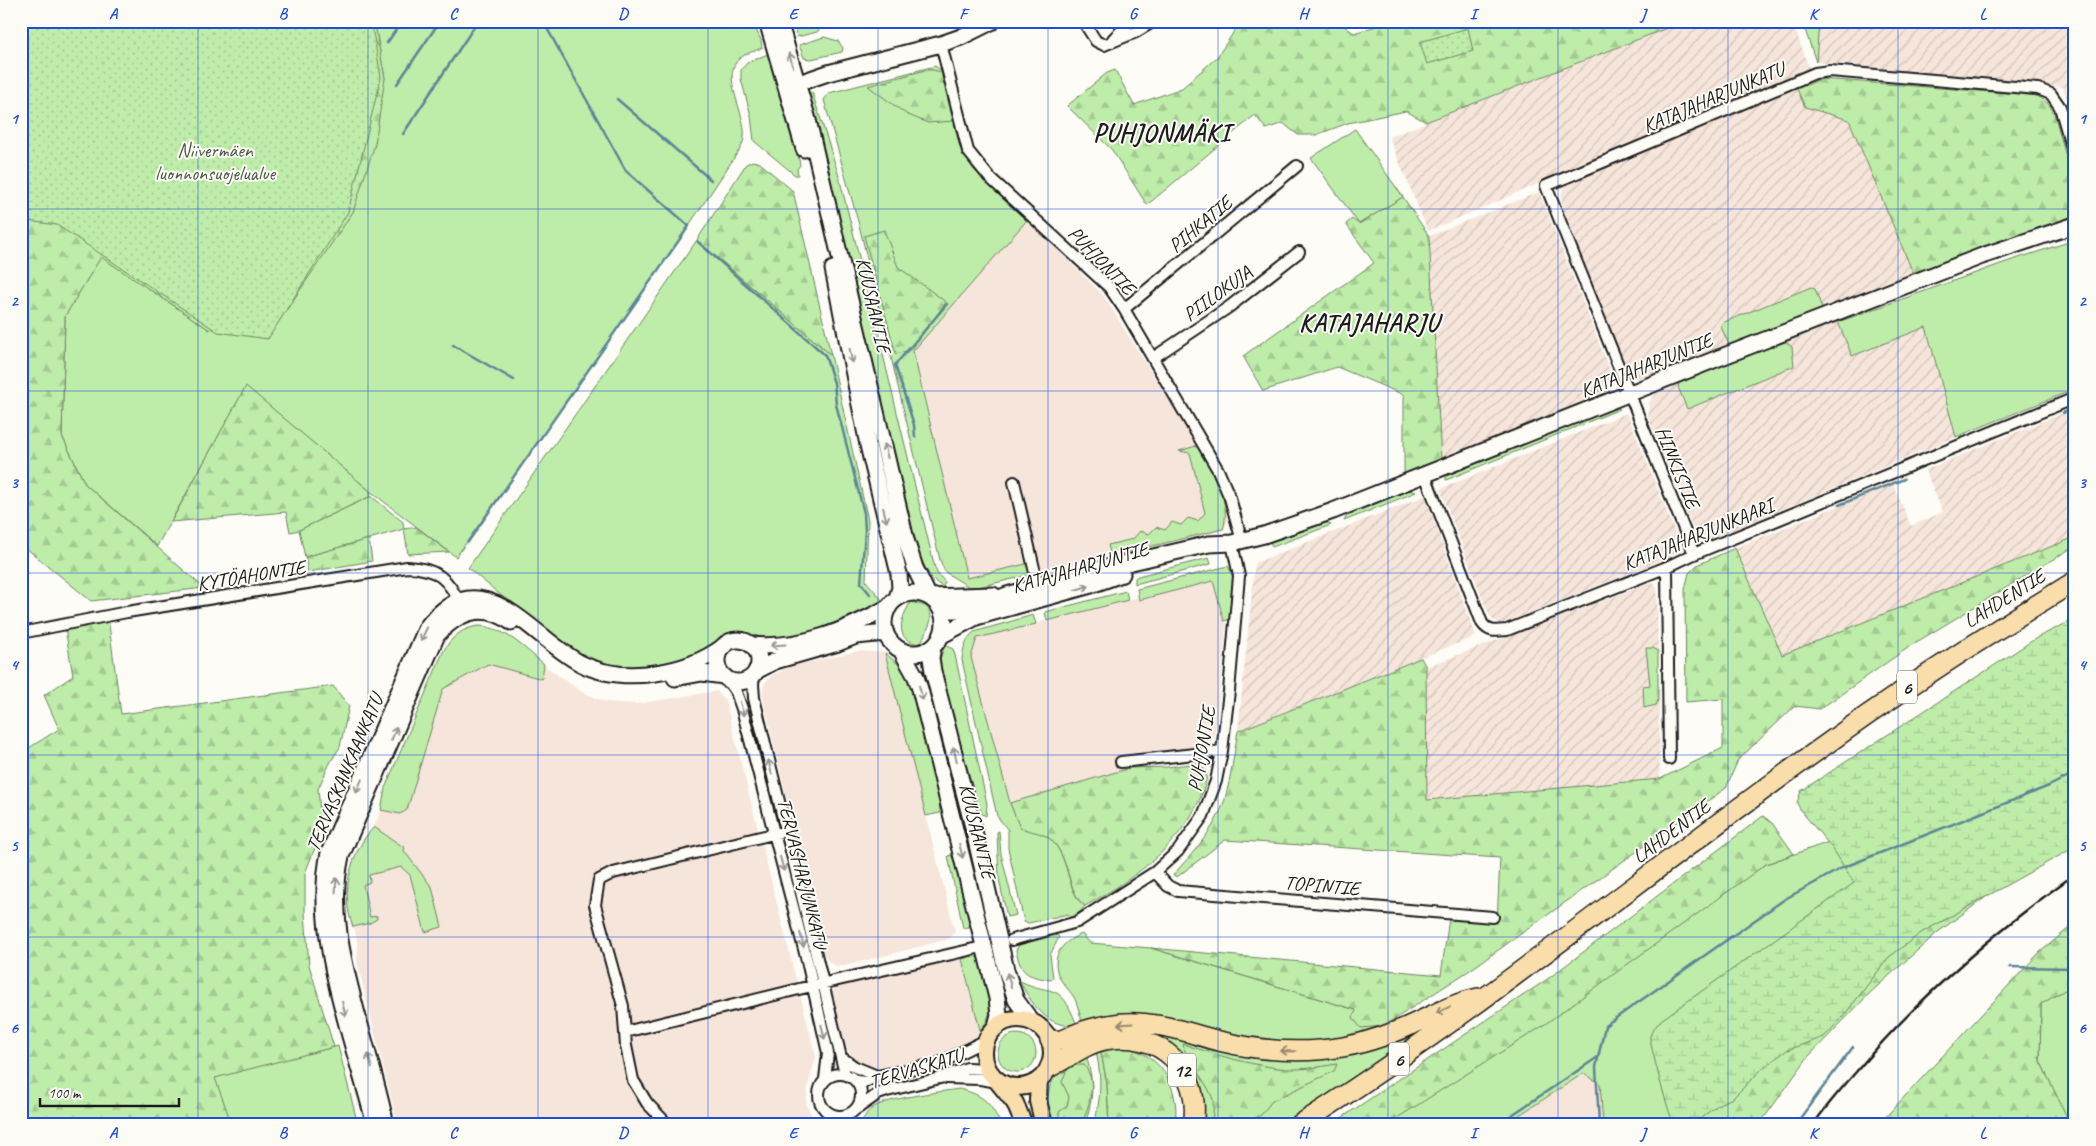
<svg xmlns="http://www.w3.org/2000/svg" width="2096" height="1146" font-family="Caveat,sans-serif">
<defs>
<pattern id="industrial-furrows" width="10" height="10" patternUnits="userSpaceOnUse" patternTransform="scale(1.25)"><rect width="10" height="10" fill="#f6e5da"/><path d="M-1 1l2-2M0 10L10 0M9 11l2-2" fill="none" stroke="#d2c4ba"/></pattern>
<pattern id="forest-firs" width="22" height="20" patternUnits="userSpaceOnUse" patternTransform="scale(1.25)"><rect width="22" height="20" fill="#beeca9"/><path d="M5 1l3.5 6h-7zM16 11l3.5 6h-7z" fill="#a3ca91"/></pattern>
<pattern id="wetland-marsh" width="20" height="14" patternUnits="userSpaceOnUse" patternTransform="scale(1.25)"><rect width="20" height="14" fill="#beeca9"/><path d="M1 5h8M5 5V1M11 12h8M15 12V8" fill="none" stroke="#a3ca91"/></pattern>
<pattern id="park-dots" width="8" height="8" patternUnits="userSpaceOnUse" patternTransform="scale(1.25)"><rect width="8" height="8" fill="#beeca9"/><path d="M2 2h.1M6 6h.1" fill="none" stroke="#a3ca91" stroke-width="1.8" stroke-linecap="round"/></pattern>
</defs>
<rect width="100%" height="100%" fill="#fdfcf7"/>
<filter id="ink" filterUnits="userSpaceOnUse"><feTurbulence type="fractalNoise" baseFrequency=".02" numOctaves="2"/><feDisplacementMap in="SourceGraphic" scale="10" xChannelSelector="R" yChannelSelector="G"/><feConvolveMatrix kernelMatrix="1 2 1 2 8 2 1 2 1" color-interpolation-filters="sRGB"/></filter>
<g filter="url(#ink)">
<path fill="#f6e5da" d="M1027 220 1103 295 1219 480 1229 517 1224 530 1030 575 969 586 913 351Z
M1223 576 1226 627 1215 736 1206 746 1127 756 1130 768 1010 803 971 657 977 638Z
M494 630 582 692 606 702 636 704 717 691 725 700 816 1057 808 1085 806 1103 813 1119 819 1125H400L397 1122 357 962 358 946 351 912 363 838 374 827 381 810 442 660Z
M858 651 885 653 955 932 949 939 844 966H836L827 960 823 951 762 694 764 684 772 675 790 667Z
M962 959 980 1030 976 1036 964 1045 947 1054 885 1068 868 1067 855 1060 843 1043 831 1002V996L837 985Z
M1584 1073 1600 1084 1603 1125H1505Z"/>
<path fill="url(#industrial-furrows)" d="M1685 21H1792L1809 68 1428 231 1389 137Z
M1819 21H2075V128L2063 87 1816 62Z
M1821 79 2033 95 2044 99 2050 105 2055 116 2075 190V212L2067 219 1913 273 1651 377 1637 379 1628 372 1563 208 1561 196 1563 189 1567 183Z
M1539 192 1611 373 1608 387 1600 394 1441 460 1429 236Z
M1838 322 1852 356 1926 327 1956 437 1714 538H1700L1695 533 1648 417 1649 403 1654 395 1662 390Z
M2075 408V537L1782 655 1735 548 1893 484 1911 526 1943 512 1925 470Z
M1627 413 1678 539 1677 551 1670 557 1507 622 1499 623 1493 620 1489 615 1440 489Z
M1425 496 1476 636 1238 731 1255 563Z
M1653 582 1657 587 1660 779 1426 800V667Z"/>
<path fill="#beeca9" stroke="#6d8462" d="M374 21H671L680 30 692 21H752L761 40 762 48C755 51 746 53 740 58 719 75 747 114 744 137 744 141 742 145 740 149 649 287 552 422 456 557L370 491 246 387 157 546 85 484 62 436 65 316 101 256 210 330 385 78Z
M792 21H817L820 29 817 32 797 37Z
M824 37 838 41 843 48 842 52 811 59 804 58 799 45Z
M768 54C782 90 793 127 800 165L797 169 798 175H795L754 141 751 116 741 79V70L748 62Z
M935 66 942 71 960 148 974 170 1027 220 913 351 967 578 1026 564 1030 575 978 587H969L945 572 940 560 859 225 824 100 829 93Z
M812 92 838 173 854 236 935 568 937 573 945 582 943 587C928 580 921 559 915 544L808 98 810 93Z
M1355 129 1403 197 1359 224 1311 158Z
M697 240 831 355 868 520 866 581 882 600 872 608 824 630 777 639 736 633 724 636 711 649 662 667 607 668 569 652 468 568Z
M2075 240V389L1956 437 1926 327 1852 356 1838 322 2009 261Z
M1811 287 1815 289 1823 311 1730 347 1721 327 1722 323Z
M1785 341 1792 347 1794 366 1687 409 1678 387 1679 383Z
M1614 407 1620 409 1446 480V476L1454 470Z
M1196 446C1213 463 1232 506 1223 529L1111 556 1108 545 1133 539 1140 531 1149 534 1156 527 1165 530 1172 522 1181 525 1188 518 1198 521 1205 513 1190 453 1179 451Z
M1409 490 1416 492 1344 521 1349 512Z
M371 496 403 522 404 529 305 557 299 530Z
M1325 522 1331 525 1272 547 1270 541Z
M1209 558 1211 564 1135 584V578L1138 576Z
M1228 566 1233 576 1230 619 1224 621 1213 581 1139 600 1137 589Z
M1126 591 1128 600 1047 621 1045 612Z
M911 602 926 606C938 620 925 629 921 644 893 642 900 618 911 602Z
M1033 615 1036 624 977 638 971 657 1010 803 1020 827C1029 830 1043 833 1049 838 1071 856 1065 892 1085 906L1081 911 1071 918 1068 914 1029 923 1024 922 1008 848V830L997 816 962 660C963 649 965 639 974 632Z
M479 626C505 627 525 649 544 664L542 679 488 664 443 689 407 810 400 814 381 810 385 788 443 652C451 637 462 628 479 626Z
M945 645 953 649 955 655 987 804 986 816 982 814 975 796 941 676 940 659Z
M1646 648H1653L1658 651V700L1656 705 1644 708 1643 686 1650 685Z
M885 653 902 667 913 692 939 800 940 813 926 816Z
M931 688 985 906 982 908 927 689Z
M2075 756 1692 1117 1693 1125H1603L1600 1084 1584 1073 1504 1125H1383L1766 864Z
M374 827 405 848 404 851 432 887 442 927 425 932 410 875 401 867 369 875 370 882 363 885 370 917 377 916V919L370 923 353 927C340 894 350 852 374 827Z
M999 831 1001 854 1016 915 1007 917 999 879 997 832Z
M951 855 958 868 973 926 963 928 948 856Z
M1082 934 1090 943 1151 948 1356 1010 1384 1026 1356 1036 1299 1044 1082 1022C1080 1015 1078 1006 1075 999 1071 991 1063 985 1059 977 1050 955 1063 941 1082 934Z
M1057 935 1059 937 1050 955 1053 978 1051 980C1027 976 1021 975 1016 950L1019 945Z
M973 956 978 958 981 963 991 1007 987 1021 980 1030 962 959Z
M1020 981C1054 997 1059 980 1076 1023 1051 1033 1028 1000 1020 981Z
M2075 984V1118H2067L2040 1061 2041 1003Z
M1453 1012 1283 1125H1200L1195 1084 1119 1030 1176 1036 1216 1050 1242 1055 1293 1060Z
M998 1053a19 19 0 1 1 38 0a19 19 0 1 1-38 0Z
M338 1046 358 1125H231L213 1077Z
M1096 1051 1101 1052 1107 1084 1109 1125H1094C1101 1097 1102 1080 1096 1051Z
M1086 1054C1094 1085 1094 1094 1085 1125H1052C1042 1083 1051 1074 1086 1054Z
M959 1089C984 1095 990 1102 1001 1125H861C862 1120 867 1112 871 1109 884 1098 940 1092 959 1089Z"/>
<path fill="url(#forest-firs)" stroke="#6d8462" d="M21 21H374L385 78 375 144 353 212 277 324 235 303 210 330 101 257 65 316 62 436 85 484 204 588 91 601 21 544Z
M1235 21H1337L1354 33 1392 21H1685L1426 122 1406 111 1348 123 1316 135H1298L1283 123 1266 129 1255 115 1147 205 1112 150 1067 106 1107 73 1115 70 1134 105 1182 88 1217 57 1237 27Z
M1802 21H1819L1816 62Z
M929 69 941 72 953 121 928 123 906 114 868 86Z
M1821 79 2033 95C2046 100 2050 104 2055 116L2075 190V212L2067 219 1913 273 1849 120 1805 107 1797 89Z
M753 161 760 163 793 191 831 355 697 240 746 164Z
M1403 197 1429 236 1441 460 1404 474V395L1337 367 1263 391 1243 356 1374 263 1346 224 1352 219 1359 224Z
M884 230 898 267 946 302 912 349 896 354 864 236Z
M246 386 370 491 371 496 299 530 290 532 286 512 171 522Z
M416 527 449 552 408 554 404 529Z
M2075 537V546L1915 643 1820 709 1795 706 1738 760 1726 788 1473 968 1384 1026 1361 1028 1353 1018 1356 1010 1151 948 1441 975 1449 918 1497 923 1500 858 1225 840 1177 877 1173 875C1193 853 1216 828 1225 799 1231 777 1234 754 1238 731L1421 658 1426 667 1427 800 1660 779 1723 748V699L1686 702 1685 589 1689 573 1697 565 1735 548 1782 655Z
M369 539 372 561 308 572 305 557Z
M108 618 121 714 333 686 349 706 340 747 330 763 318 789 321 822 315 848 305 873V913L309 965 334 1047 215 1078 232 1125H21V753L59 729 44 695 73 676 65 628Z
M1198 763 1207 772C1207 783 1202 795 1197 805 1173 852 1130 881 1085 906 1066 892 1071 856 1049 838 1043 833 1029 831 1020 828L1010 803 1130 768 1167 767Z
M1763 816 1772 823 1794 854 1766 864 1541 1027 1386 1125H1331L1549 978Z
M2057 845 1938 932 1871 992 1808 1057 1759 1125H1693L1692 1117 1871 882Z
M2075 923V984L2041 1004 2040 1061 2067 1117 2075 1118V1125H1878L2039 953Z
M1183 1044C1214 1054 1246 1064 1278 1068 1298 1071 1318 1067 1337 1064L1334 1071 1272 1101 1261 1115 1246 1125H1212C1212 1116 1215 1104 1212 1097 1206 1080 1185 1059 1183 1044Z
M1116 1047C1158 1048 1181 1085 1175 1125H1109L1107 1084 1101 1052Z
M1074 1065H1084C1099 1084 1088 1105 1082 1125H1059V1112L1067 1106 1069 1097 1062 1082 1067 1069Z"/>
<path fill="url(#wetland-marsh)" stroke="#6d8462" d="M2075 619V847L1921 933 1889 957 1842 1018 1824 1037 1787 1050 1763 1068 1733 1098 1719 1104 1697 1121 1686 1125H1677C1675 1123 1673 1121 1672 1119 1668 1112 1649 1042 1650 1036 1652 1030 1657 1025 1661 1020L1854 883 1833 849 1801 811 1797 803 1801 791 2038 637Z"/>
<path fill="url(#park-dots)" stroke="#6d8462" d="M21 21H371L381 77 348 212 268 339 218 332 57 225 21 220Z
M1468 28 1473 51 1427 64 1420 42Z"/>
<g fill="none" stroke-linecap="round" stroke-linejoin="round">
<path stroke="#5c8596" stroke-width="2.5" d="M387 43 402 21
M397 84 440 21
M617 99 711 180
M403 134 478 21
M698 242 825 355 834 383 836 404 864 513 865 531 861 583 870 594
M453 345 514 380
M2063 413 2075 408
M915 437 914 425 895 365 947 304
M1839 505 1904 479
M468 542 689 226 626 171 543 21
M2010 967 2075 968
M1497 1125 1598 1057
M1599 1125 1596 1067 1605 1026 1610 1022 1785 899 1842 868 2049 786 2075 773
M1795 1125 1853 1047"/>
<g stroke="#1c1c1c" stroke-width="14">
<path id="street" d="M1083 21 1096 41 1104 45 1136 32 1154 21
M1113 39 1131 21
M941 44 968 151 989 177 1109 287 1124 309 1218 470 1230 498 1242 541
M1124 309 1297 166
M1153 358 1229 307 1299 252
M1425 475 1482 623C1489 633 1496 631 1507 630L1667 567 1694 554 2075 398
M1014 482 1036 577V591
M1694 554 1546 186 1815 73 1830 71 2038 89 2051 94 2060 107 2075 159
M1667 567 1669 759
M21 633 127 612 407 567C437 568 449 579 461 606
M754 674 753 684 754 698 845 1074
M727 679 736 692 742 709 807 961 828 1053 825 1079
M1121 762 1222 751
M1155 872 1168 886 1178 891 1493 917
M1012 940 1077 922 1155 872 1178 851 1203 816 1216 781 1222 751 1229 691 1239 576 1232 543
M625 1032 799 989 978 948
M841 1057 855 1067 877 1076
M819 1095a21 21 0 1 1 42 0a21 21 0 1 1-42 0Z
M946 1078 980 1079 998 1082
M857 1081 865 1082 877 1076 940 1063 986 1040
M858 1108 878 1094 887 1091 940 1078 967 1068 987 1069
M668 1125 647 1103 633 1080 626 1046 623 1006 595 905 599 880 613 873 785 831"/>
</g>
<g stroke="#1c1c1c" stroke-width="19">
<path id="secondary" d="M767 21 804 149
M779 21 808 120 906 540 915 568 929 597
M790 86 828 73 941 44 961 37 993 21
M833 269 868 445 899 574 900 588 897 598
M884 623a30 30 0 1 1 60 0a30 30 0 1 1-60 0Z
M929 597 993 595
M941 610H965L983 605 1007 595 1106 568 1209 544 1232 543 1264 535 1333 511 1716 359 1982 256 2075 225
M942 635 976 617 1091 585 1122 574
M717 661a21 21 0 1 1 42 0a21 21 0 1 1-42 0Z
M751 645C801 650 846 630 889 607
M933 647 931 658 933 671 973 827 1006 970 1016 1000 1032 1022
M901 650 916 677 920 689 997 998 999 1015 996 1026
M756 671 775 661 838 643 856 636 886 633
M675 678 702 673 724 676
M375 1125C355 1045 311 934 329 853L427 627C481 556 532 638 580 663 622 685 687 674 724 646
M386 1125C378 1087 367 1051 357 1014 343 961 329 910 341 856L437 635C458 612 484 602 511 622"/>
</g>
<g stroke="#1c1c1c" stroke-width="20">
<path id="primary" d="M984 1053a34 34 0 1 1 68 0a34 34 0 1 1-68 0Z
M1039 1080 1038 1101 1044 1125
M998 1082 1015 1103 1024 1125"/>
</g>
<g stroke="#1c1c1c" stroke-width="22">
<path id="highway" d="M1050 1040C1066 1041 1064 1039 1078 1033 1095 1026 1119 1022 1137 1023 1166 1024 1192 1034 1219 1041 1260 1051 1302 1054 1343 1047 1370 1042 1397 1032 1422 1020 1441 1011 1458 1002 1478 998
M1050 1067C1068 1058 1085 1044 1105 1040 1158 1029 1203 1070 1193 1125
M1299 1125C1483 1008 1651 869 1828 743 1908 685 1991 633 2075 581"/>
</g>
<use href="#street" stroke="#fdfcf7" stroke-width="10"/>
<use href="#secondary" stroke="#fdfcf7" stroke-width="15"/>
<use href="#primary" stroke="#f9deab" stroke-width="16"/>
<use href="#highway" stroke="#f9deab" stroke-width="19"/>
<path stroke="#1c1c1c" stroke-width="2.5" d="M1813 1125C1826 1106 1841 1089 1856 1072 1920 996 1994 932 2075 874"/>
</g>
<defs><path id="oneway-shaft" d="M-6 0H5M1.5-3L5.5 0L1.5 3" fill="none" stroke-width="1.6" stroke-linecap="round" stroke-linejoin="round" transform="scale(1.25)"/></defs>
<g stroke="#989794">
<use href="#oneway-shaft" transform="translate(791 60) rotate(-107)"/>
<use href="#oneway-shaft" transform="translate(851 356) rotate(79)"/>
<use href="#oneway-shaft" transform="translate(886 451) rotate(-103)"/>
<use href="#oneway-shaft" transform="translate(885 515) rotate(76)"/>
<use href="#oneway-shaft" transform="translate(1082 588) rotate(-16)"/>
<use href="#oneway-shaft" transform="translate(424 634) rotate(115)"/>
<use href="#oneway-shaft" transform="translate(778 645) rotate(176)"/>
<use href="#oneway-shaft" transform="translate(921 693) rotate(75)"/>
<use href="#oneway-shaft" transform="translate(742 709) rotate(73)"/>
<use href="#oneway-shaft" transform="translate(394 734) rotate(-67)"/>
<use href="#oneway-shaft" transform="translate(955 754) rotate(-104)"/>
<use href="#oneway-shaft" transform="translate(770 767) rotate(-103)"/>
<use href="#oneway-shaft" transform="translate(359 786) rotate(113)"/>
<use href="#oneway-shaft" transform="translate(961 851) rotate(76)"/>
<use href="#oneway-shaft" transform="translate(782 864) rotate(75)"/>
<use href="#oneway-shaft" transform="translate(336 885) rotate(-87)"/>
<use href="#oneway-shaft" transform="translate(802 940) rotate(75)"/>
<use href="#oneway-shaft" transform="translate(1009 980) rotate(-106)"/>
<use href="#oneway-shaft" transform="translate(344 1009) rotate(75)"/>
<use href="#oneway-shaft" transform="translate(823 1032) rotate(77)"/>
<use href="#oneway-shaft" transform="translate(370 1061) rotate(-105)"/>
</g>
<g stroke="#96876b">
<use href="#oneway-shaft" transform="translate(1443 1010) rotate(153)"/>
<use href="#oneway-shaft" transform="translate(1125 1024) rotate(176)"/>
<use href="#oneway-shaft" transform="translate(1288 1051) rotate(-179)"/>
</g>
</g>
<path fill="none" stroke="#1d4ed8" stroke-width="1" stroke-opacity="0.55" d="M198 21V1125M368 21V1125M538 21V1125M708 21V1125M878 21V1125M1048 21V1125M1218 21V1125M1388 21V1125M1558 21V1125M1728 21V1125M1898 21V1125M21 209H2075M21 391H2075M21 573H2075M21 755H2075M21 937H2075"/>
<g text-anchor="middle" stroke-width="4" stroke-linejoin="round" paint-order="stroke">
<g fill="#fdfcf7" stroke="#605f5e" stroke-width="1">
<rect x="1897" y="670.5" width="20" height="33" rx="4"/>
<rect x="1389" y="1042.5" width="20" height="33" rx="4"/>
<rect x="1168" y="1053.5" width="28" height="33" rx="4"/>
</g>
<g font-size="19" font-weight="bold" fill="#1c1c1c">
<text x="1907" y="694">6</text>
<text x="1399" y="1066">6</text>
<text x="1182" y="1077">12</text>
</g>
<g font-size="20" fill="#1c1c1c" stroke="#fdfcf7">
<text transform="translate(1713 97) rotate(-23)" y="7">KATAJAHARJUNKATU</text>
<text transform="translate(1200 224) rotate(-40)" y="7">PIHKATIE</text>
<text transform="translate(1102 260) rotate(46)" y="7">PUHJONTIE</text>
<text transform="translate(1217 293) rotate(-36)" y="7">PIILOKUJA</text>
<text transform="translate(874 305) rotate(77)" y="7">KUUSAANTIE</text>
<text transform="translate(1646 365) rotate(-22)" y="7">KATAJAHARJUNTIE</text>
<text transform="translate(1678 467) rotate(68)" y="7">HINKISTIE</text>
<text transform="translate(1698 534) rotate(-22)" y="7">KATAJAHARJUNKAARI</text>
<text transform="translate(1080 567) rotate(-16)" y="7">KATAJAHARJUNTIE</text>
<text transform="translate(251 575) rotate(-9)" y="7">KYTÖAHONTIE</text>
<text transform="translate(2004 598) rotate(-32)" y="7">LAHDENTIE</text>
<text transform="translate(1201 749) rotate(-80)" y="7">PUHJONTIE</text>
<text transform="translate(344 773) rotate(-67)" y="7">TERVASKANKAANKATU</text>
<text transform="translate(978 831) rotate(76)" y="7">KUUSAANTIE</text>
<text transform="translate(1671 831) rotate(-37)" y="7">LAHDENTIE</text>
<text transform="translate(803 873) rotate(76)" y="7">TERVASHARJUNKATU</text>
<text transform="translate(1322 885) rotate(5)" y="7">TOPINTIE</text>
<text transform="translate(916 1068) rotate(-17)" y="7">TERVASKATU</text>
</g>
<g font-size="20" fill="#4d5a46" stroke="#fdfcf7">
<text x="215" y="157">Niivermäen<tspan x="215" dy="23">luonnonsuojelualue</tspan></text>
</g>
<g font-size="25" font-weight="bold" letter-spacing="1" fill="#1c1c1c" stroke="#fdfcf7">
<text x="1162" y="141">PUHJONMÄKI</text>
<text x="1369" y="331">KATAJAHARJU</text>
</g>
</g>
<rect width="2096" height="1146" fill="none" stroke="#fdfcf7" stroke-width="55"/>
<path d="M40 1098v8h139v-8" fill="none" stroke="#1c1c1c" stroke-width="2.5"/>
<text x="48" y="1098" font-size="15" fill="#1c1c1c" stroke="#fdfcf7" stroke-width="4" paint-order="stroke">100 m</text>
<rect x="28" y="28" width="2040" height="1090" fill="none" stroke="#1d4ed8" stroke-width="2"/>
<g font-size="16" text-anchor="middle" font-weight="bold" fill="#1d4ed8">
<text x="113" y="19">A</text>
<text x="283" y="19">B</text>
<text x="453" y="19">C</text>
<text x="623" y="19">D</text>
<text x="793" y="19">E</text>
<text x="963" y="19">F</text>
<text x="1133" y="19">G</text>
<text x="1303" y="19">H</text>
<text x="1473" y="19">I</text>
<text x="1643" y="19">J</text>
<text x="1813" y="19">K</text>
<text x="1983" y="19">L</text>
<text x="14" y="124">1</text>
<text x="2082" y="124">1</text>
<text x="14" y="306">2</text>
<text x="2082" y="306">2</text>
<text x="14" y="488">3</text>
<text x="2082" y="488">3</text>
<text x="14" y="670">4</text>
<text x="2082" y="670">4</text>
<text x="14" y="851">5</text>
<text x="2082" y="851">5</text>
<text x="14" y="1033">6</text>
<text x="2082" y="1033">6</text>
<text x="113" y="1138">A</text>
<text x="283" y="1138">B</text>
<text x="453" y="1138">C</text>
<text x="623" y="1138">D</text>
<text x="793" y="1138">E</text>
<text x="963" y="1138">F</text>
<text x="1133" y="1138">G</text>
<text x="1303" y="1138">H</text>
<text x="1473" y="1138">I</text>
<text x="1643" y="1138">J</text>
<text x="1813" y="1138">K</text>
<text x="1983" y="1138">L</text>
</g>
</svg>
